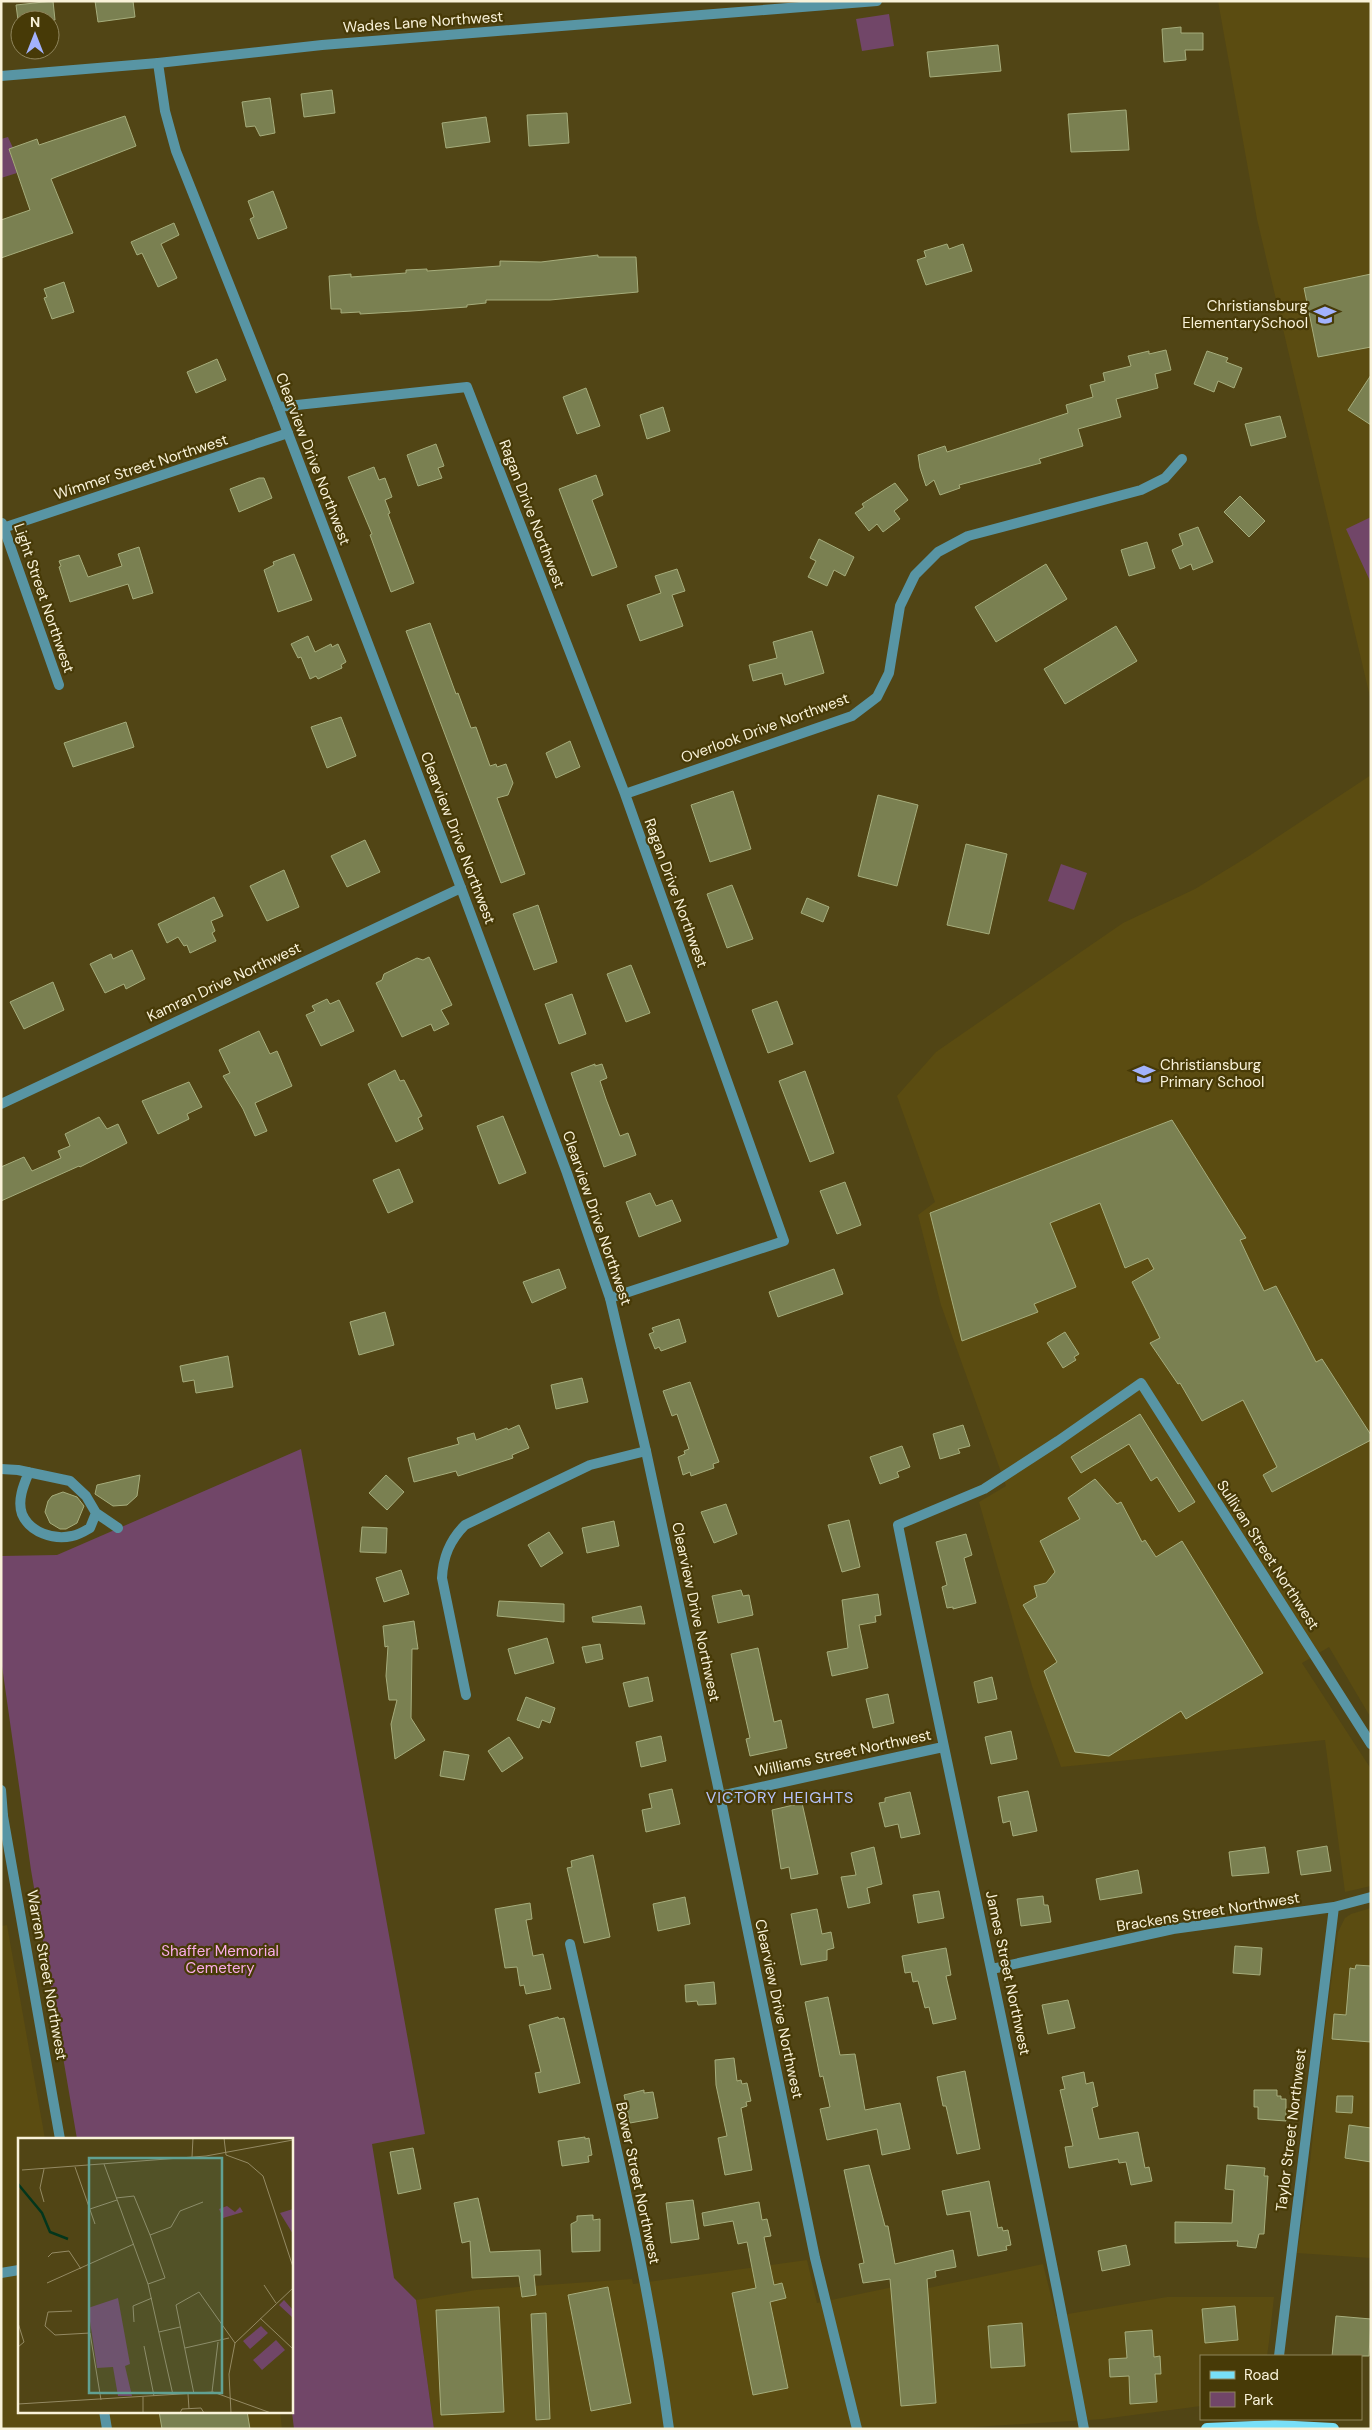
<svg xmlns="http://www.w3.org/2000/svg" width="1372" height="2430" font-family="'DM Sans',sans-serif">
<rect width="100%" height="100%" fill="#514515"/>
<path fill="#5b4c11" d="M1218 1H1371V701L1257 219Z
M1371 775V1718L1329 1647 1302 1663 1371 1769V1886L1345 1892 1325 1740 1061 1767 1032 1686 979 1502 1006 1486 941 1305 918 1215 935 1202 897 1096 936 1052 1017 996 1123 923 1195 889 1249 856Z
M1371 1908V2258L1297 2253 1307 2190 1323 2043 1338 1932 1345 1918 1351 1914Z
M7 1925 45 2139H19V2411H280L282 2429H1V1926Z
M807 2260 817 2303 917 2282 919 2290 1043 2264 1056 2316 1167 2297H1274L1269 2342 1267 2356H1201V2406L1103 2419 943 2429H434L416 2300 476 2290 632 2279 633 2284Z"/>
<path fill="#714668" d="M889 14 894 46 862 51 856 19Z
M8 137 13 148 9 149 17 173 1 178V139Z
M1371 517V583L1346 529Z
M1061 864 1087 873 1074 910 1048 901Z
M301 1449 425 2134 372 2144 394 2278 416 2300 434 2429H294L291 2404V2139H77L31 1870 1 1659V1556L57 1555Z"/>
<path fill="#7a8051" stroke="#a6ad7c" d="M53 1 55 20H18L16 5Z
M95 1H133L135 17 98 22Z
M1181 27V33H1203V50H1185L1186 60 1164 62 1162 29Z
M998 45 1001 71 930 77 927 52Z
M332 90 335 113 304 117 301 94Z
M270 98 275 133 260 136 255 126 246 127 242 102Z
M1126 110 1129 150 1071 152 1068 114Z
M567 113 569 143 529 146 527 115Z
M125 116 136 146 51 179 73 233 1 258V220L30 210 9 149 37 139 39 145Z
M486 117 490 142 446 148 442 123Z
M273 191 287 228 258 239 250 219 254 217 248 201Z
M174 223 179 235 161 244 177 278 158 287 142 253 137 255 131 242Z
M947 244 949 249 963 244 972 271 926 285 917 260 926 257 924 251Z
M598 255V257H636L638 292 550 300H486V303L467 305V307L412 311 360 314V312L341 313V309H331L329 276 351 274V277L406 273V270L427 269V271L500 266V261L541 262Z
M1371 274V347L1318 357 1304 288Z
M64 282 74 312 52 319 44 298 47 297 44 289Z
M1166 350 1171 370 1155 374 1158 388 1116 399 1121 417 1078 429 1083 446 1039 459 1041 463 959 485 960 488 940 495 934 480 926 486 920 468 918 455 945 446 947 452 1068 413 1066 405 1093 397 1090 385 1105 381 1103 373 1131 366 1128 356 1149 351V354Z
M1207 351 1228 358 1226 362 1242 368 1234 388 1218 381 1214 392 1194 384Z
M217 359 226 380 196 393 187 372Z
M1371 375V425L1348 410Z
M586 388 600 426 577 434 563 397Z
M663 407 670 431 647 439 640 415Z
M1280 416 1286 437 1251 446 1245 424Z
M436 444 444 466 438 468 442 478 418 486 407 455Z
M374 467 379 480 385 478 392 497 385 500 390 513 388 514 414 583 391 592 370 535 372 534 348 477Z
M596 475 603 495 592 500 617 567 592 576 559 489Z
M259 478H264L272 498 239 512 230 489Z
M895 483 908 500 894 511 900 519 883 532 877 524 869 531 855 513 864 507 862 504Z
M1240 496 1265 521 1249 537 1224 512Z
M1198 527 1213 562 1193 570 1191 564 1180 569 1172 550 1183 545 1179 534Z
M819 539 854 557 845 576 834 570 827 586 808 577 816 561 810 558Z
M1147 542 1155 568 1129 576 1121 550Z
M139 547 153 593 133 599 128 584 70 602 59 567 61 566 59 561 79 555 88 577 122 566 118 554Z
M294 554 312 600 278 612 264 570 274 565 273 562Z
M1046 564 1067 599 996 642 975 607Z
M677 569 685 591 672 595 683 626 640 641 627 605 661 593 655 576Z
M430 623 456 694 458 693 471 728 476 727 490 766 496 764 497 767 506 764 513 783 508 795 497 798 525 874 501 883 406 631Z
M1116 626 1137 661 1065 704 1044 669Z
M812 631 824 673 785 685 782 673 753 681 749 665 777 658 773 642Z
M308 636 315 652 331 644 332 647 338 644 346 662 341 665 342 668 318 679 316 676 310 679 301 657 298 658 291 644Z
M341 717 356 756 327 768 311 727Z
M126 722 134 747 73 767 64 743Z
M570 741 580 767 556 778 546 753Z
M733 791 751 849 710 862 691 805Z
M878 795 918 805 897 886 858 876Z
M365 840 380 872 347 887 331 856Z
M966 844 1007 854 989 934 947 925Z
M284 870 299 907 267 921 250 886Z
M732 885 753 939 727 948 707 894Z
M214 897 223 916 211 921 215 931 212 933 216 941 190 953 187 945 184 946 178 937 167 943 158 924Z
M807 898 829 907 823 922 801 913Z
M538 905 557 962 534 970 513 914Z
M132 950 145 979 126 989 124 984 105 993 90 964 111 954 113 959Z
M429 957 452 1005 441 1010 449 1024 434 1031 431 1024 402 1037 376 983 382 980 384 974 417 958 423 960Z
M631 965 650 1013 626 1022 607 974Z
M53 982 64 1010 24 1029 10 1002Z
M572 994 586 1034 559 1044 545 1004Z
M327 999 330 1004 339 1000 354 1031 321 1046 306 1015 315 1011 312 1006Z
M777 1001 793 1044 768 1053 752 1010Z
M259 1031 270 1054 277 1051 292 1086 255 1103 267 1131 255 1136 243 1109 223 1076 230 1073 219 1050Z
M595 1064V1066L602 1064 607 1078 600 1081 606 1099 620 1136 628 1133 636 1155 604 1167 571 1073Z
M395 1070 400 1081 404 1080 422 1116 418 1118 423 1129 396 1142 368 1084Z
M805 1071 834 1153 810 1162 779 1081Z
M189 1082 202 1107 187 1114 189 1119 158 1134 142 1101Z
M503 1116 526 1173 499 1184 477 1126Z
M99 1117 107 1129 118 1124 127 1143 80 1167 79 1166 1 1201V1167L24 1157 32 1171 61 1158 58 1151 70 1146 65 1134Z
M1172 1120 1246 1238 1240 1240 1264 1291 1276 1286 1316 1362 1322 1359 1371 1435V1440L1272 1492 1263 1475 1277 1467 1243 1400 1202 1421 1180 1383 1178 1384 1150 1343 1160 1338 1132 1282 1154 1269 1148 1258 1125 1268 1100 1203 1050 1223 1076 1287 1034 1304 1038 1312 962 1341 930 1213Z
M399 1169 413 1202 388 1213 373 1180Z
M845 1182 861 1225 837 1234 820 1191Z
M650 1193 656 1206 672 1200 681 1221 639 1237 626 1202Z
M559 1269 566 1288 532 1303 523 1282Z
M834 1269 843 1294 778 1317 769 1292Z
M385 1312 394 1345 359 1355 350 1322Z
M679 1319 686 1342 661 1351 659 1347 655 1349 649 1334 654 1332 652 1328Z
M1065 1332 1079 1354 1074 1357 1076 1360 1063 1368 1047 1343Z
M228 1356 233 1387 196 1393 194 1380 183 1382 180 1366Z
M582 1378 588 1402 556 1409 551 1385Z
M690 1382 719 1462 713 1464 714 1468 691 1476 690 1472 683 1475 678 1457 685 1454 684 1451 689 1449 677 1414 672 1416 663 1391Z
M1140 1414 1195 1502 1179 1512 1157 1477 1151 1481 1129 1444 1081 1473 1071 1457Z
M519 1425 529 1448 512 1455 513 1458 458 1476 456 1471 414 1482 408 1458 459 1444 457 1438 474 1433 476 1440 507 1428 508 1430Z
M963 1425 970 1446 958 1449 960 1453 940 1459 933 1434Z
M902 1446 910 1467 897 1472 899 1477 880 1484 870 1457Z
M140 1475 137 1496 127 1505 113 1506 95 1494 97 1485Z
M386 1475 404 1492 387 1510 369 1493Z
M1095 1479 1117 1504 1121 1502 1142 1542 1145 1540 1156 1557 1182 1541 1263 1673 1186 1719 1181 1711 1109 1756 1075 1752 1044 1671 1057 1662 1023 1605 1037 1597 1034 1586 1046 1583 1055 1572 1040 1541 1080 1519 1068 1498Z
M63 1492 77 1497 84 1506 77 1523 66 1529H60L50 1523 45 1512 48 1501 52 1496Z
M726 1504 737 1534 714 1543 701 1512Z
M849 1520 860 1567 842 1572 828 1525Z
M614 1521 619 1546 587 1553 582 1528Z
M362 1527 387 1528 386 1553 360 1552Z
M549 1532 563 1553 541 1567 528 1545Z
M966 1534 972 1555 964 1558 976 1603 953 1609V1607L947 1608 942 1587 947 1585 936 1542Z
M401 1570 409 1594 384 1602 376 1578Z
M741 1590 743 1596 749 1595 753 1615 718 1623 712 1596Z
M878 1594 881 1615 875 1616 876 1622 859 1625 868 1668 832 1676 827 1652 848 1648 842 1600Z
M499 1601 564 1604V1622L497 1616Z
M641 1606 645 1624 593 1622 592 1617Z
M414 1621 418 1649H412L411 1718 425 1740 395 1759 391 1724 397 1700H389L386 1676 388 1646 385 1647 383 1626Z
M547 1638 554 1663 515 1674 508 1649Z
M600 1644 603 1659 586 1663 582 1647Z
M758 1648 774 1722 781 1720 787 1748 750 1756 746 1739 750 1738 731 1654Z
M648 1677 653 1701 629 1707 623 1683Z
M992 1677 997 1699 978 1703 974 1682Z
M888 1694 894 1723 873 1728 866 1699Z
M526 1697 555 1708 550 1723 542 1720 539 1728 517 1720Z
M1011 1731 1017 1759 991 1764 985 1737Z
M661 1736 666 1761 641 1767 636 1742Z
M509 1737 523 1758 502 1772 488 1751Z
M444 1751 469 1755 464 1780 440 1776Z
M672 1789 680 1824 646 1832 642 1810 652 1808 649 1794Z
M1028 1791 1037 1831 1013 1836 1010 1821 1003 1823 998 1797Z
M910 1792 920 1834 901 1838 898 1824 885 1827 879 1803 885 1802V1798Z
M802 1803 818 1874 791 1879 789 1867 781 1869 772 1810Z
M1327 1846 1331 1871 1301 1875 1297 1851Z
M874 1847 882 1884 867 1888 870 1903 848 1908 841 1877 856 1875 851 1853Z
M1265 1847 1269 1873 1232 1876 1229 1852Z
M593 1855 610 1937 584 1943 567 1868 572 1867 571 1861Z
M1138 1870 1142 1893 1100 1900 1096 1879Z
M939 1891 944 1918 918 1923 913 1895Z
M1043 1896 1044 1905H1048L1051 1922 1021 1926 1017 1899Z
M685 1897 690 1924 658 1931 653 1904Z
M530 1903 532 1919 526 1920 533 1956 543 1954 551 1989 526 1994 524 1985 520 1986 517 1967 505 1968 495 1909Z
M817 1909 822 1934 831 1932 834 1948 827 1950V1960L801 1965 791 1914Z
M1235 1946 1262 1948 1260 1975 1233 1973Z
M946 1948 951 1975 946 1976 956 2019 933 2024 929 2007 925 2008 918 1981 913 1982 911 1972 905 1973 902 1956Z
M1356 1965 1371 1966V2042L1332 2039 1334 2014 1346 2015 1350 1968 1355 1969Z
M714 1982 716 2004 698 2005 697 2001 686 2002 685 1985Z
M828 1997 840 2055 855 2054 865 2110 900 2103 910 2149 882 2155 877 2129 827 2140 820 2109 830 2107 823 2076 820 2077 805 2002Z
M1068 2000 1075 2028 1048 2034 1042 2005Z
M558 2017 559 2019 564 2018 580 2083 539 2093 535 2073 541 2072 529 2025Z
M734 2058 737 2081 741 2080 742 2084 747 2083 751 2101 746 2102 747 2106 741 2108 752 2170 725 2175 718 2138 727 2136 716 2085 715 2060Z
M965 2071 980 2149 957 2154 946 2106H943L937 2077Z
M1084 2072 1086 2084 1093 2082 1098 2106 1092 2108 1099 2139 1138 2132 1145 2168 1149 2167 1152 2181 1131 2185 1126 2162 1119 2163 1118 2159 1069 2168 1065 2147 1073 2146 1060 2090 1065 2089 1062 2077Z
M644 2090V2093L653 2092 658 2118 630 2123 624 2095Z
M1254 2090H1277V2096H1281V2099H1286V2121L1258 2119V2107H1254Z
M1337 2096H1353L1352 2113 1336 2112Z
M1349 2125 1371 2128V2162L1345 2158Z
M585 2137V2139L589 2138 592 2155 588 2156 589 2162 562 2166 558 2141Z
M413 2148 421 2189 398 2194 390 2152Z
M869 2165 885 2226H888L895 2264 953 2250 956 2267 935 2271 936 2277 927 2279 936 2403 901 2406 890 2279 863 2283 859 2264 864 2263 844 2170Z
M1227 2165 1265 2168 1264 2176H1268L1264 2234H1259L1256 2248 1237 2246 1238 2241 1175 2243V2222L1232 2223 1234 2190 1225 2189Z
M989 2181 998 2228 1002 2227 1003 2231 1008 2230 1011 2245 1006 2246 1007 2250 978 2256 970 2211 947 2215 942 2191Z
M478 2198 490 2252 540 2250 541 2275H534L536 2295 522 2297 519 2276 472 2278 470 2241 462 2243 454 2203Z
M693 2200 699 2239 671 2243 666 2203Z
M759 2202 762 2220 767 2219 771 2236 764 2237 774 2285 782 2283 786 2298 770 2302 788 2388 753 2395 732 2293 756 2288 747 2242 738 2244 733 2221 704 2226 702 2213Z
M593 2215V2220L600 2219V2251L572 2252 571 2224 577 2221V2216Z
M1126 2245 1130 2265 1102 2271 1098 2251Z
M608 2287 631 2403 591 2411 568 2295Z
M1235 2306 1238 2340 1205 2343 1202 2309Z
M499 2307 504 2412 441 2415 436 2310Z
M546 2313 550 2419 536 2420 531 2314Z
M1336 2316 1371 2319 1369 2356H1332Z
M1022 2323 1025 2366 991 2368 988 2326Z
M1152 2330 1154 2357 1160 2356 1161 2374H1155L1157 2402 1130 2404 1129 2376 1110 2377 1109 2359 1127 2358 1125 2332Z
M159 2411H247L250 2429H162Z"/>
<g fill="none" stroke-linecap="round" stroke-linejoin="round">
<path stroke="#5895a4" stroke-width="10" d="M1 1469 18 1470 70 1481 86 1496 96 1513 118 1528
M29 1472C24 1484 17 1500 22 1514 30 1533 54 1540 72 1536 78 1535 85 1531 90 1528L96 1513
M1 1790 3 1816
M1 2273 19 2270"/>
<path stroke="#5895a4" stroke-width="10" d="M1 76 158 63
M278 407 467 387 625 794 784 1241 610 1298
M2 523 59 685
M3 528 288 433
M625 794 852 716 877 697 889 673 900 606 915 575 938 552 968 536 1141 490 1165 478 1182 459
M1 1104 461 888
M466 1695 442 1578C443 1556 450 1540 465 1525L590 1465 646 1451
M720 1796 943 1747
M1 1816H3L60 2139
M570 1944C606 2105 647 2266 669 2429
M992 1969 1173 1929 1334 1907 1371 1897
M1279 2356 1334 1907
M104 2411 107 2429
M1084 2429C1027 2126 959 1826 898 1525L984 1489 1058 1441 1141 1383 1371 1744"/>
<path stroke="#5895a4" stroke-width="10" d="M857 2429 815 2258 720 1796 646 1451 610 1298 567 1173 461 888 278 407 176 151 165 111 158 63 322 45 877 1"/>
<path stroke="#78dff7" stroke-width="12" d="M1207 2429 1275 2426 1333 2429"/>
</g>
<defs>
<g id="school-bare" transform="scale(1.725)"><path d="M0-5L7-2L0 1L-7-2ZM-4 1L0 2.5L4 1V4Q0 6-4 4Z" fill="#a2b2fd" stroke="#473a07" stroke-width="2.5" paint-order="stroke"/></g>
</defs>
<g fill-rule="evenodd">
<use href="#school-bare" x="1325" y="315"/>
<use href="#school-bare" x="1144" y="1074"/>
</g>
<g text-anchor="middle" stroke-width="4.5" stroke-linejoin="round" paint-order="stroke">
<g font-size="15" fill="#f9f2d9" stroke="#473a07">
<text transform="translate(423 22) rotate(-4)" y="5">Wades Lane Northwest</text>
<text transform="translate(313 459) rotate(69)" y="5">Clearview Drive Northwest</text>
<text transform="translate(141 467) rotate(-18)" y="5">Wimmer Street Northwest</text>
<text transform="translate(532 514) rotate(69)" y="5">Ragan Drive Northwest</text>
<text transform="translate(44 598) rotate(71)" y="5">Light Street Northwest</text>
<text transform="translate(765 728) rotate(-20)" y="5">Overlook Drive Northwest</text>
<text transform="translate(458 838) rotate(69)" y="5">Clearview Drive Northwest</text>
<text transform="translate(676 893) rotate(70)" y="5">Ragan Drive Northwest</text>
<text transform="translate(224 982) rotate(-25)" y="5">Kamran Drive Northwest</text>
<text transform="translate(597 1218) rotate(71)" y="5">Clearview Drive Northwest</text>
<text transform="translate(1268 1555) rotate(57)" y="5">Sullivan Street Northwest</text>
<text transform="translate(696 1612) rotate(78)" y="5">Clearview Drive Northwest</text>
<text transform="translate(843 1753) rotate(-12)" y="5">Williams Street Northwest</text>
<text transform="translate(1208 1912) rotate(-9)" y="5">Brackens Street Northwest</text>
<text transform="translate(1008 1973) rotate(78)" y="5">James Street Northwest</text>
<text transform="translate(47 1975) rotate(80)" y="5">Warren Street Northwest</text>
<text transform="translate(779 2009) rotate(78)" y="5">Clearview Drive Northwest</text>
<text transform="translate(1291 2130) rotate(-83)" y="5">Taylor Street Northwest</text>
<text transform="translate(638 2183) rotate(78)" y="5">Bower Street Northwest</text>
</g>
<g font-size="15" fill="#f9f2d9" stroke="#473a07" text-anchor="end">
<text x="1308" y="311">Christiansburg<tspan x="1308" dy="17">ElementarySchool</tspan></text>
<text x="1160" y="1070" text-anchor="start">Christiansburg<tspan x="1160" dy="17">Primary School</tspan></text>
</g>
<g font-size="15" fill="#faace9" stroke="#473a07">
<text x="220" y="1956">Shaffer Memorial<tspan x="220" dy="17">Cemetery</tspan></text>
</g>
<g font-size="16" letter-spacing="1" fill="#b7c3fb" stroke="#473a07">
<text x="780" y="1803">VICTORY HEIGHTS</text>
</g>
</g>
<g transform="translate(18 2138)">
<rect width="275" height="275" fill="#514515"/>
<path d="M209 68 217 74 222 69 225 74 205 80 201 71ZM275 71V96L262 75ZM100 160 112 226 107 228 114 258H100L95 229 79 230 70 170ZM266 162 275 172V180L261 167ZM243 188 250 195 232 211 225 203ZM258 202 267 212 244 232 235 222Z" fill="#714668"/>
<path fill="none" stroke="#03361c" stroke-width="2.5" d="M0 46 24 75 32 94 50 101"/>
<path fill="none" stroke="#948a63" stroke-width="1" d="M206 0 208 17 230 25 245 38 275 129M174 19 175 0M86 26 130 146 155 257M57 29 77 86M26 31 22 50 26 64M4 32 188 18 275 2M98 60 116 58 132 97 147 140 130 146M72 71 99 62M132 97 153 89 162 73 185 64M30 119 34 115 51 113 63 131M29 145 116 106M246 147 258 165M54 173 30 174 27 188 37 197 72 195 83 262M242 180 275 211M116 184 115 168 134 160M0 185 6 204 0 209M141 194 162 189M126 208 136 258M167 210 211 200M194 254 200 204M170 256 171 271M176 256 158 167 181 154 217 205M0 266 195 254 253 275M125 275V259M162 275 164 271 183 270 186 275M213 275 211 236 217 205 275 150"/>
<path fill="#61a193" fill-opacity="0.15" stroke="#61a193" stroke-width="2.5" d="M71 20H204V255H71Z"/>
<rect width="275" height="275" fill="none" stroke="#f9f2d9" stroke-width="2.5"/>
</g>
<rect width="1372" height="2430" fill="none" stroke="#f9f2d9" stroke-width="5"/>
<rect x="1200" y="2355" width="162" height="65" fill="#473a07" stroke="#8e845b"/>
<rect x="1210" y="2371" width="25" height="8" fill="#78dff7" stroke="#8e845b"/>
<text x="1244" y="2380" font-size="15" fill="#f9f2d9">Road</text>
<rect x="1210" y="2392" width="25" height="15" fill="#714668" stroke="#8e845b"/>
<text x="1244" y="2405" font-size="15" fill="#f9f2d9">Park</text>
<g transform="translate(35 35)"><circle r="24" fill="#473a07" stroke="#8e845b"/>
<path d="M0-4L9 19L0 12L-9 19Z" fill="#a2b2fd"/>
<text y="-8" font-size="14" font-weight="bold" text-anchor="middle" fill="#f9f2d9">N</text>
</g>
</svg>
